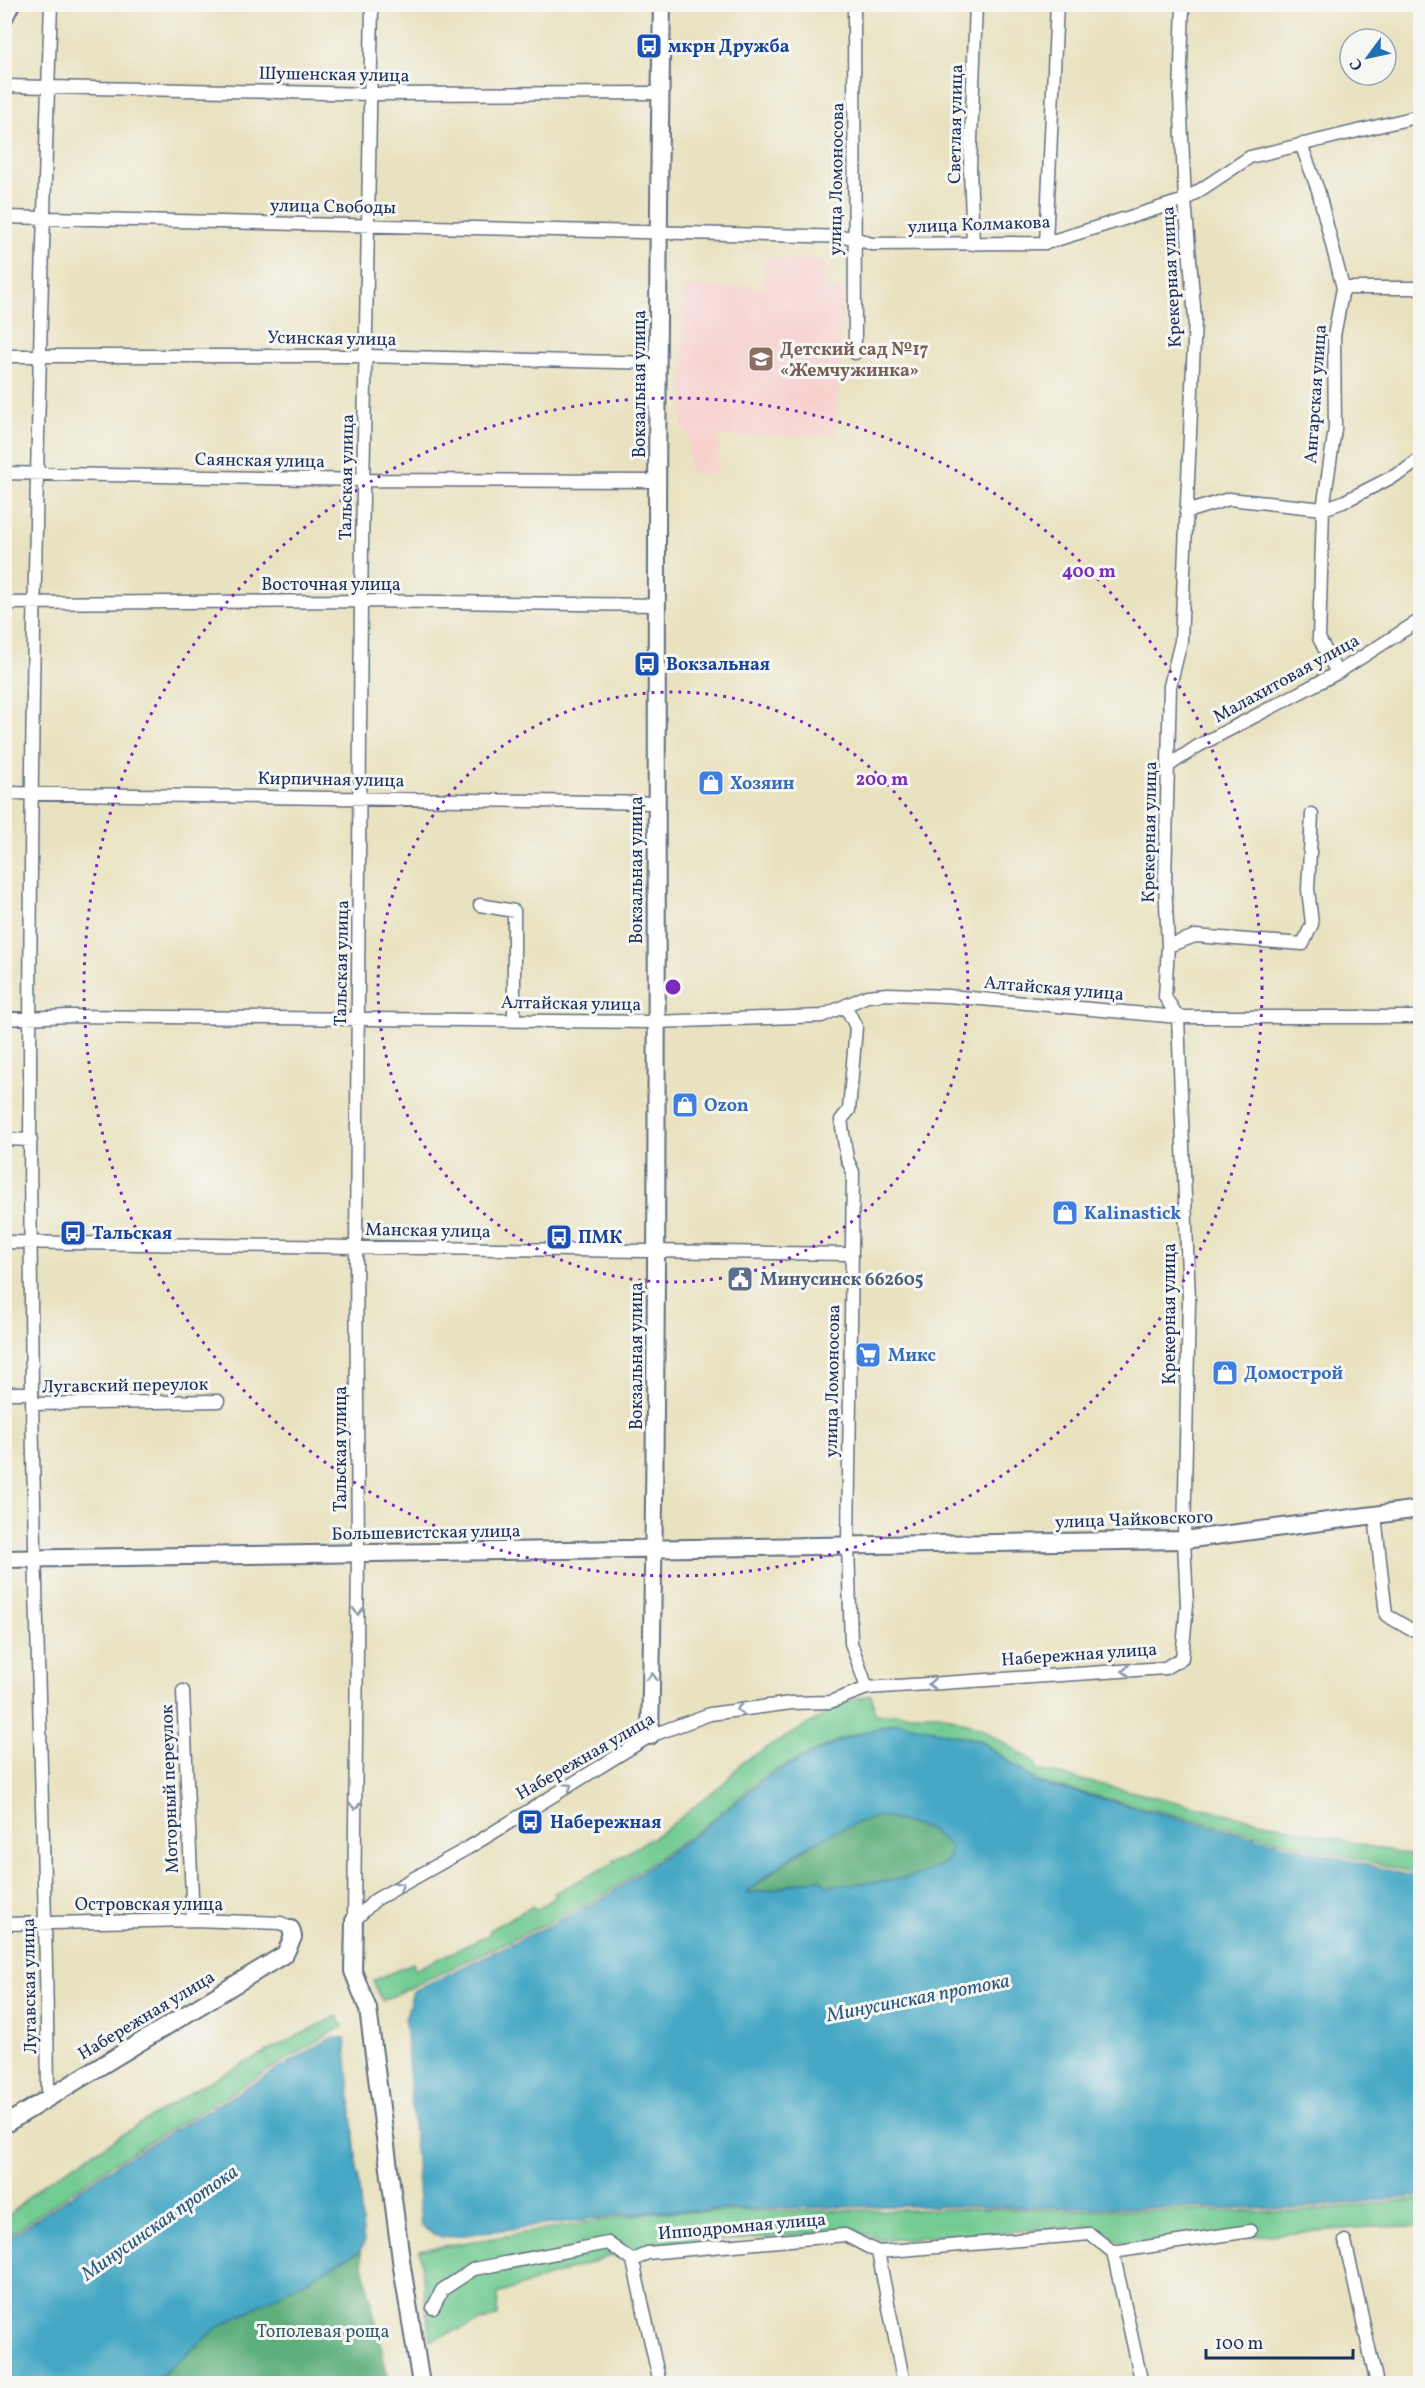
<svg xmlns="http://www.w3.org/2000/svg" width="1425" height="2388" font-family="Vollkorn,serif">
<rect width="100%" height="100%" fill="#f6f6f2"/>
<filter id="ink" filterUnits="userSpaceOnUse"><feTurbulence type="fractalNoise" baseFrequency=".0167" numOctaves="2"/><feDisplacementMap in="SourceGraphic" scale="12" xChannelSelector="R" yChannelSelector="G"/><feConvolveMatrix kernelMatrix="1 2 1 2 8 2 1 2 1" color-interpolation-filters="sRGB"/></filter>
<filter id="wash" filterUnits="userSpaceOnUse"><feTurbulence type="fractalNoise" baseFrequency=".008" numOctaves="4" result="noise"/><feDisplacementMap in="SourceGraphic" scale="24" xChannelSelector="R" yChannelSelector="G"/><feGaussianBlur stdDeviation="1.35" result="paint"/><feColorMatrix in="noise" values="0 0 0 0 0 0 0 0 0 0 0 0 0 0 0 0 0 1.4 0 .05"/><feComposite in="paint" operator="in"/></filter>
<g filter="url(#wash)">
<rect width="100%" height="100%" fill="#e9e2c0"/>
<path fill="#f7d0cd" d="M764 258 824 260V290H843L836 435 719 436 718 473H689V436L682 427 684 286 765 288Z"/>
<path fill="#72cb91" stroke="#467d78" stroke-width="1.5" d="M871 1695 875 1714H940L980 1728 1035 1762 1038 1770 1420 1858V1874L1038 1782 980 1740 898 1722 845 1737 767 1774 702 1828 596 1900 382 2001 373 1981 413 1963 415 1970 489 1935V1930L533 1906 536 1910 556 1897 554 1893 614 1863 613 1861 664 1831 726 1781 741 1763 826 1714 829 1706Z
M337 2016 343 2026 115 2162 5 2238V2219L43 2184 204 2084Z
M1420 2199V2226L1370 2227 1129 2246 1090 2226 885 2240 854 2231 660 2245 610 2256 498 2294 497 2316 430 2340 420 2250 654 2212 997 2209 1295 2212Z"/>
<path fill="#5daf7b" stroke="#3c6f6c" stroke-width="1.5" d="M882 1816 930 1830 950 1847 949 1859C915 1886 868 1881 827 1886L820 1879C795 1881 771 1892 745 1894 789 1860 827 1827 882 1816Z
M360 2251 389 2383 152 2384 217 2328Z"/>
<path fill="#44a7c4" stroke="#306b91" stroke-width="1.5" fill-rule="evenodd" d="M899 1722 980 1741 1038 1783 1420 1878V2196L1294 2209 897 2206 653 2211 441 2238 421 2226 405 2020 413 1991 598 1902 703 1829 768 1776 845 1738ZM882 1816 930 1830 950 1847 949 1859C915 1886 868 1881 827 1886L821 1879C795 1881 772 1893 746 1893 784 1859 831 1826 882 1816Z
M331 2038H345L364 2243 360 2251 217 2328 152 2383H5V2241L120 2162Z"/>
</g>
<g filter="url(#ink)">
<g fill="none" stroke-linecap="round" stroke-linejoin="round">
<g stroke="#636e80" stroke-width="15">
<path id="street" d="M854 4 855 353
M4 86 371 94 662 93
M1301 144 1318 190 1343 288 1334 336 1335 429 1323 509 1319 638 1337 673
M4 217 853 237 871 244 1046 243 1185 200 1250 157 1420 116
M1046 243 1057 4
M973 244 970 168 976 4
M1343 288H1420
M4 356H365L658 363
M4 473 364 480 658 481
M1186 512 1229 499 1323 509 1343 502 1404 471 1420 459
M4 603 361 601 657 605
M1168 766 1198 746 1337 673 1420 620
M4 793 656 803
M480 905 514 911V1020
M1168 946 1195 936 1303 944 1312 924 1308 889 1312 814
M846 1007 856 1027 849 1110 841 1120 847 1159 853 1172 848 1545 851 1643 867 1688
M4 1019 69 1016 655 1022 822 1016 867 996 888 994 948 996 1178 1017H1420
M4 1139 31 1140
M4 1242 851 1254
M4 1393H32
M32 1404 218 1401
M1375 1515 1386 1615 1410 1629 1420 1630
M183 1691 193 1920
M354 1921 375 1900 468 1848 650 1736 710 1714 791 1703 830 1702 867 1688 1165 1668 1182 1658 1187 1605 1184 1540 1189 1300 1178 1017 1165 997 1168 946 1165 881 1170 686 1181 641 1195 319 1185 200 1180 96 1183 4
M354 1921 358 1553 356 1247 361 601 372 4
M4 1924 193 1920 281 1923 291 1929
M48 2096C46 1862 35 1627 32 1392 26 930 34 467 51 4
M1345 2241 1377 2384
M878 2252 904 2384
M1113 2252 1142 2384
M633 2261 660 2384
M433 2308 442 2290 474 2269 608 2243 633 2261 647 2253 845 2235 878 2252 1090 2234 1113 2252 1250 2231"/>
</g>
<g stroke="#636e80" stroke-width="20">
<path id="secondary" d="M4 18 11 4
M4 1559 1184 1540 1420 1509
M650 1736C663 1159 651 582 662 4
M354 1921 353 1971 368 2009 402 2267 421 2384
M4 2125 285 1954 293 1937 291 1929"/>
</g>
<use href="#street" stroke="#fff" stroke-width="12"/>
<use href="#secondary" stroke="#fff" stroke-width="16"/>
</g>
<defs><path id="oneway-chevron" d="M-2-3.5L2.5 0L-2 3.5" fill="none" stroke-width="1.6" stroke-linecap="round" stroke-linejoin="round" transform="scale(1.5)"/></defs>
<g stroke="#8d97ae">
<use href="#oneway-chevron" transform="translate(358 1611) rotate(91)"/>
<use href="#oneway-chevron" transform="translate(1126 1671) rotate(176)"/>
<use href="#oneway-chevron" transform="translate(652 1677) rotate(-89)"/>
<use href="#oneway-chevron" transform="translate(932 1684) rotate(176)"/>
<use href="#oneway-chevron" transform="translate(740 1709) rotate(173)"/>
<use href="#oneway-chevron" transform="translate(568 1787) rotate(-32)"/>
<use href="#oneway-chevron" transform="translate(355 1806) rotate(91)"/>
<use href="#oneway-chevron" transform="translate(400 1886) rotate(-29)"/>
</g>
</g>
<g fill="none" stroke="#7b2cbf" stroke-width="3" stroke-dasharray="3 6">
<circle cx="673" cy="987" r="295"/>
<circle cx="673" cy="987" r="589"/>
</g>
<defs>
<g id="bus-square" transform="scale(1.35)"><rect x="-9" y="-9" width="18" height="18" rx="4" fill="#1a4fb4" stroke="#f6f6f2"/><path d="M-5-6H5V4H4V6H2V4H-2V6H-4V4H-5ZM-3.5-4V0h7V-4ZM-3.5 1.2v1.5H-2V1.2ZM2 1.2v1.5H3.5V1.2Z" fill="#fff"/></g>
<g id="school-square" transform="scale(1.35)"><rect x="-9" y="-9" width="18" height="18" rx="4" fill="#8d6e63" stroke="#f6f6f2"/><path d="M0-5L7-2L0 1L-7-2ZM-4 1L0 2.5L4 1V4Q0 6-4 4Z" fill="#fff"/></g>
<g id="shop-square" transform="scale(1.35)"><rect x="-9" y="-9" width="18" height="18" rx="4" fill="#3f7fe0" stroke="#f6f6f2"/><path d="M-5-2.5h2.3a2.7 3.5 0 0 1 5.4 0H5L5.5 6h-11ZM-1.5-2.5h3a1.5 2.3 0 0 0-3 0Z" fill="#fff"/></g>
<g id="civic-square" transform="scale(1.35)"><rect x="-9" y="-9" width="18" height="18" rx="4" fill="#5c6f8a" stroke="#f6f6f2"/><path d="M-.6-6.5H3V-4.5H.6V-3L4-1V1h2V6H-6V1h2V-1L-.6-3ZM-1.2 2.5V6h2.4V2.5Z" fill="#fff"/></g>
<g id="supermarket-square" transform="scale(1.35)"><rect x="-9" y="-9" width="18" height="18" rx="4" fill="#3f7fe0" stroke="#f6f6f2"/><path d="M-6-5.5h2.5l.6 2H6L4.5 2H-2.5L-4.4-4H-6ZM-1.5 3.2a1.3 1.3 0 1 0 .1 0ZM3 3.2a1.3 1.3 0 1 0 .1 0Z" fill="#fff"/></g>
</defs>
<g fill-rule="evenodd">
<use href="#bus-square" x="649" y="46"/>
<use href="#school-square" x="761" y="359"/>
<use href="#bus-square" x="647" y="664"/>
<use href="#shop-square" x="711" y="783"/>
<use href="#shop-square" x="685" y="1105"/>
<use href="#shop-square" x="1065" y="1213"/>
<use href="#bus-square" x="73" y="1233"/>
<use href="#bus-square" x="559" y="1237"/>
<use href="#civic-square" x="740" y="1279"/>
<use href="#supermarket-square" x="868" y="1355"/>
<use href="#shop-square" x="1225" y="1373"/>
<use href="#bus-square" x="530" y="1822"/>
</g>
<g text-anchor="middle" stroke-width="6" stroke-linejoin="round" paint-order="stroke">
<g font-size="18" font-weight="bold" fill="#164399" stroke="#f6f6f2" text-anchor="start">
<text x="668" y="52">мкрн Дружба</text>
<text x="666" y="670">Вокзальная</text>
<text x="92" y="1239">Тальская</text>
<text x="578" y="1243">ПМК</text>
<text x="550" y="1828">Набережная</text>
</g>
<g font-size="18" fill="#1b2f5e" stroke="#f6f6f2">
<text transform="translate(334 74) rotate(1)" y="6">Шушенская улица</text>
<text transform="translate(955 124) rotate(-89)" y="6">Светлая улица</text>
<text transform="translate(836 179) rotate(-89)" y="6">улица Ломоносова</text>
<text transform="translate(333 206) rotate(1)" y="6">улица Свободы</text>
<text transform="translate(979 224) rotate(-2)" y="6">улица Колмакова</text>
<text transform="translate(1171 277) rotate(-93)" y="6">Крекерная улица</text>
<text transform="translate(332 338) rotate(1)" y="6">Усинская улица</text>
<text transform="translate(639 384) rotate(-90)" y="6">Вокзальная улица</text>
<text transform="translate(1315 394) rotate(-86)" y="6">Ангарская улица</text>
<text transform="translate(260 460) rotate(1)" y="6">Саянская улица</text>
<text transform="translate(346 477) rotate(-89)" y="6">Тальская улица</text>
<text x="331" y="590">Восточная улица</text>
<text transform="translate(1286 678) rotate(-29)" y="6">Малахитовая улица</text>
<text transform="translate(331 779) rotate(1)" y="6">Кирпичная улица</text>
<text transform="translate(1149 832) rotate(-89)" y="6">Крекерная улица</text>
<text transform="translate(636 870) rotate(-90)" y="6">Вокзальная улица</text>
<text transform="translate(341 963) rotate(-89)" y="6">Тальская улица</text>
<text transform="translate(1054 988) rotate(5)" y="6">Алтайская улица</text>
<text transform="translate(571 1003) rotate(1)" y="6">Алтайская улица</text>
<text transform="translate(428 1230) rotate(1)" y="6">Манская улица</text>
<text transform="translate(1169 1314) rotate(-90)" y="6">Крекерная улица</text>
<text transform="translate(636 1356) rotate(-90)" y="6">Вокзальная улица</text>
<text transform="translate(832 1381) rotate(-89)" y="6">улица Ломоносова</text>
<text transform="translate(125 1385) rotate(-1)" y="6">Лугавский переулок</text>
<text transform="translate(340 1449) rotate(-90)" y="6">Тальская улица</text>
<text transform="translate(1134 1519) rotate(-2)" y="6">улица Чайковского</text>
<text transform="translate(426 1532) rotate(-1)" y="6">Большевистская улица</text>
<text transform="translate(1079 1654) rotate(-4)" y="6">Набережная улица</text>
<text transform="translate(585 1756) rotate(-30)" y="6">Набережная улица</text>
<text transform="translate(169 1789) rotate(-92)" y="6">Моторный переулок</text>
<text x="149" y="1910">Островская улица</text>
<text transform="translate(29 1986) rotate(-91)" y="6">Лугавская улица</text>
<text transform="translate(146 2015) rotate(-31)" y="6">Набережная улица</text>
<text transform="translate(742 2226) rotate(-5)" y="6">Ипподромная улица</text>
</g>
<g font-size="18" font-weight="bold" fill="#785e54" stroke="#f6f6f2" text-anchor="start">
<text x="780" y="355">Детский сад №17<tspan x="780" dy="21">«Жемчужинка»</tspan></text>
</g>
<g font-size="18" font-weight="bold" fill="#366cbe" stroke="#f6f6f2" text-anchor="start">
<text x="730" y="789">Хозяин</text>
<text x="704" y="1111">Ozon</text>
<text x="1084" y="1219">Kalinastick</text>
<text x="888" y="1361">Микс</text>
<text x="1244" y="1379">Домострой</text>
</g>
<g font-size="18" font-weight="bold" fill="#4e5e75" stroke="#f6f6f2" text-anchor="start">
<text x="760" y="1285">Минусинск 662605</text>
</g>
<g font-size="18" fill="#355e6d" stroke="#f6f6f2">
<text x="323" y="2337">Тополевая роща</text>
</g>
<g font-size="20" font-style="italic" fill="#295982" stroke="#f6f6f2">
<text transform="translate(918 1997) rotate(-11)" y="7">Минусинская протока</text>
<text transform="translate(159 2222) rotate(-35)" y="7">Минусинская протока</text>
</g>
</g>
<circle cx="673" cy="987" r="9" fill="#7b2cbf" stroke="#f6f6f2" stroke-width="3"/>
<g font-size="18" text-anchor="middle" font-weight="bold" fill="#7b2cbf" stroke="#f6f6f2" stroke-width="6" stroke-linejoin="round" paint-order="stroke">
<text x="1089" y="577">400 m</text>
<text x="882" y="785">200 m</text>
</g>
<rect width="1425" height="2388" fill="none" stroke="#f6f6f2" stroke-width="24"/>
<g transform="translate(1368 57) rotate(237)"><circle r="28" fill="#f6f6f2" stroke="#9ea6b7" stroke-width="1.5"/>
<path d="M0-4.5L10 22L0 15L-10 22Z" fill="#1f6fb2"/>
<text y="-9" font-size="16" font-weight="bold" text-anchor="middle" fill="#1b2f5e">С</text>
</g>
<path d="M1206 2349v9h147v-9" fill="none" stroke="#1b2f5e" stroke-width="3"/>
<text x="1215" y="2349" font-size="18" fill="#1b2f5e" stroke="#f6f6f2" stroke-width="4.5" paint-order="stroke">100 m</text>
</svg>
